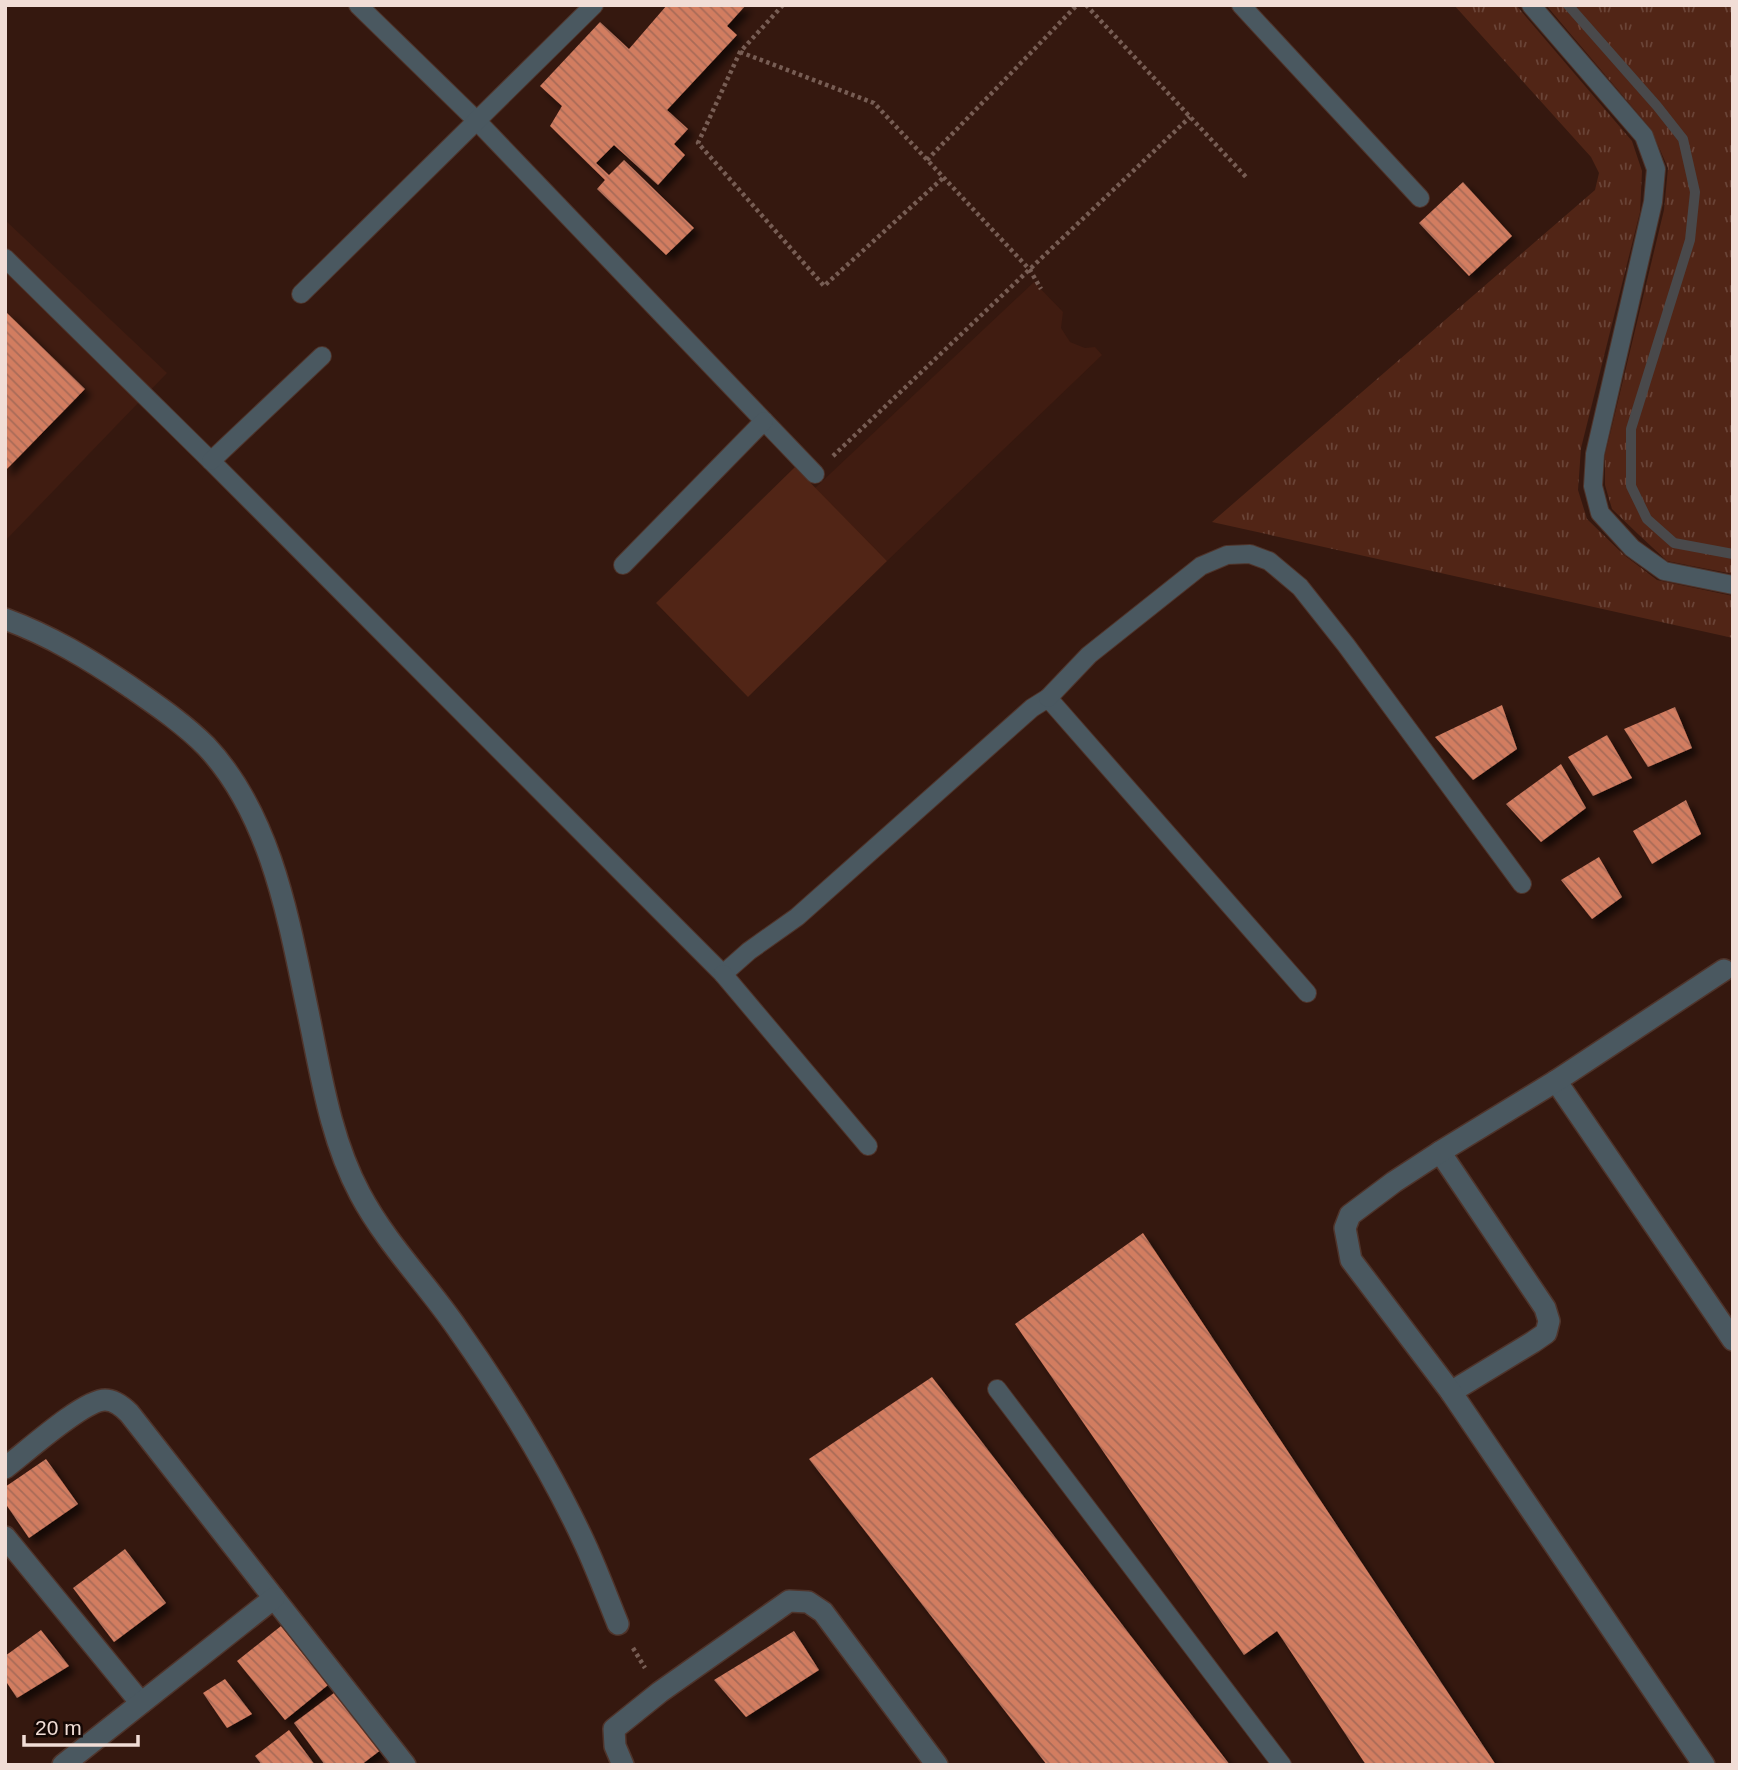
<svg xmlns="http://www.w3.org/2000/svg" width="1738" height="1770" viewBox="0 0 1738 1770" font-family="Arial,sans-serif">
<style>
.built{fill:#401c11}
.grass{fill:url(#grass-tufts)}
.garden{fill:#512516}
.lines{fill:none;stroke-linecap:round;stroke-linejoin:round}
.stream{stroke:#49494b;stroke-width:10}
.building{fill:url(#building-back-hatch);filter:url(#shadow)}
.lane-casing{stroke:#4f342b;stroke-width:20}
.street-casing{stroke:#4f342b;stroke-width:24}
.path{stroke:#775d54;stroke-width:4.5;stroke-dasharray:3.5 3.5;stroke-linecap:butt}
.lane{stroke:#4a5860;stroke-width:18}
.street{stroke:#4a5860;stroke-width:21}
</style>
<defs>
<pattern id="grass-tufts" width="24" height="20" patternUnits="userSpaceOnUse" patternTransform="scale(1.75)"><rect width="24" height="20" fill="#512516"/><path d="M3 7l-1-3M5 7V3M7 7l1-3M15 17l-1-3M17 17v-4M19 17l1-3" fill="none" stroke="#6a4437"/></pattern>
<pattern id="building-back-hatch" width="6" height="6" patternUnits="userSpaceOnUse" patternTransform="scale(1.75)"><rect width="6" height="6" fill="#d27d61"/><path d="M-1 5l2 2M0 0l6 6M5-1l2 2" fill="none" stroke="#a96b57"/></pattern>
<filter id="shadow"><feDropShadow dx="6" dy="6" stdDeviation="3.5" flood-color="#0009"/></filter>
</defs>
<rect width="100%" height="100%" fill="#35180f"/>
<g class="built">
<polygon points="5,220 167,373 5,541"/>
<polygon points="1034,282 1063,312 1061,328 1070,342 1085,348 1095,347 1102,355 887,561 815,488"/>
</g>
<g class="grass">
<polygon points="1454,5 1516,5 1632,141 1642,171 1640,212 1581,448 1578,490 1587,519 1624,555 1657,580 1733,596 1733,638 1212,522 1595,190 1599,173 1591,157"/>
<polygon points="1546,5 1733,5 1733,574 1667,561 1638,534 1612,509 1605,485 1605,455 1664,210 1668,168 1651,129"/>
</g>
<polygon class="garden" points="795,467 887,561 748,697 656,603"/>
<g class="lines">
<polyline class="stream" points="1568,5 1657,106 1683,139 1695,192 1690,240 1631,429 1631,486 1647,519 1674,543 1733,554"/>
</g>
<g class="building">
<polygon points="667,5 746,5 727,26 737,35 667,110 688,129 674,144 685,155 658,185 614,145 596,163 609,175 624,160 694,228 666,255 597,189 605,180 550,126 562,106 540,86 600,22 629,49"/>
<polygon points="1463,182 1512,236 1469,276 1419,223"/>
<polygon points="5,311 85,389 5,471"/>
<polygon points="1502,705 1517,749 1473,780 1435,737"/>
<polygon points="1675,707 1692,748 1648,767 1624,729"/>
<polygon points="1607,735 1632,778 1593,796 1568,757"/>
<polygon points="1561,764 1586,808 1541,842 1506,804"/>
<polygon points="1686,800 1701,834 1652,864 1633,831"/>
<polygon points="1599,857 1622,897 1592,919 1561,880"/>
<polygon points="1143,1233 1496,1765 1366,1765 1277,1631 1244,1655 1015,1324"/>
<polygon points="932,1377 1230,1765 1047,1765 809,1459"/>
<polygon points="46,1459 78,1504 29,1538 5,1503 5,1487"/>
<polygon points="125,1549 166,1603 114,1642 73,1588"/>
<polygon points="281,1626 328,1685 285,1720 237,1661"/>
<polygon points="41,1630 69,1666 17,1698 5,1680 5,1656"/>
<polygon points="794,1631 819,1670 746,1717 714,1680"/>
<polygon points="225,1679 252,1714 227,1728 203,1693"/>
<polygon points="338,1690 382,1749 361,1765 325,1765 294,1723"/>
<polygon points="289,1730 315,1765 262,1765 255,1756"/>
</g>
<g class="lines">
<g class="lane-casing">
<g id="lane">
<polyline points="358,5 476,120 815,474"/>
<polyline points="1241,5 1420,198"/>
<polyline points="1531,5 1644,136 1656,169 1653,202 1595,454 1593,486 1600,513 1632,548 1664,571 1733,585"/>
<polyline points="5,258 211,461 723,974 749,951 797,917 1032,708 1048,698 1307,993"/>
<polyline points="301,294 594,5"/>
<polyline points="211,461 322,356"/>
<polyline points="623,565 764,421"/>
<polyline points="1048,698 1089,655 1201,566 1227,555 1250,554 1269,561 1300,587 1346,645 1522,884"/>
<polyline points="723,974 868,1146"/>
<polyline points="997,1389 1282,1765"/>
</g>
</g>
<g class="street-casing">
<g id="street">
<path d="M5 619C51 636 89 659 129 686 156 705 183 723 206 746 272 816 289 922 308 1012 321 1074 330 1138 360 1194 386 1243 426 1283 457 1328 505 1396 550 1468 585 1544 597 1570 607 1597 618 1624"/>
<polyline points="1556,1081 1733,1340"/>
<polyline points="1440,1152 1545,1308 1549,1321 1546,1333 1533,1342 1451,1392"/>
<path d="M5 1468C25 1453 83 1400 105 1400 115 1400 123 1407 129 1413L405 1765"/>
<polyline points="5,1537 141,1703"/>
<polyline points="63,1765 274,1598"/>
<polyline points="623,1765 615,1746 614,1729 660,1692 789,1601 808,1602 823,1612 937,1765"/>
<polyline points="1704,1765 1451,1392 1351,1260 1345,1228 1350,1215 1394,1182 1440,1152 1556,1081 1724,970"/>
</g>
</g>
<g class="path">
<polyline points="783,5 740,52 698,143 824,286 943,178"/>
<polyline points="1086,5 1246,177"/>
<polyline points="740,52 874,103 1030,270 1041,289"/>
<polyline points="927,160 1077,5"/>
<polyline points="833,456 1190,117"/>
<polyline points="633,1648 645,1668"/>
</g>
<use href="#lane" class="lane"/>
<use href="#street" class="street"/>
</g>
<rect width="1738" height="1770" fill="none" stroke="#f1ddd6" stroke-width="14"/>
<path d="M24 1735v10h114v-10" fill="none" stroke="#f1ddd6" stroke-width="3.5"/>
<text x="35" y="1735" font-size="21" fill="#f1ddd6" stroke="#140704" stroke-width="5" paint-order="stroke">20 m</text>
</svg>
